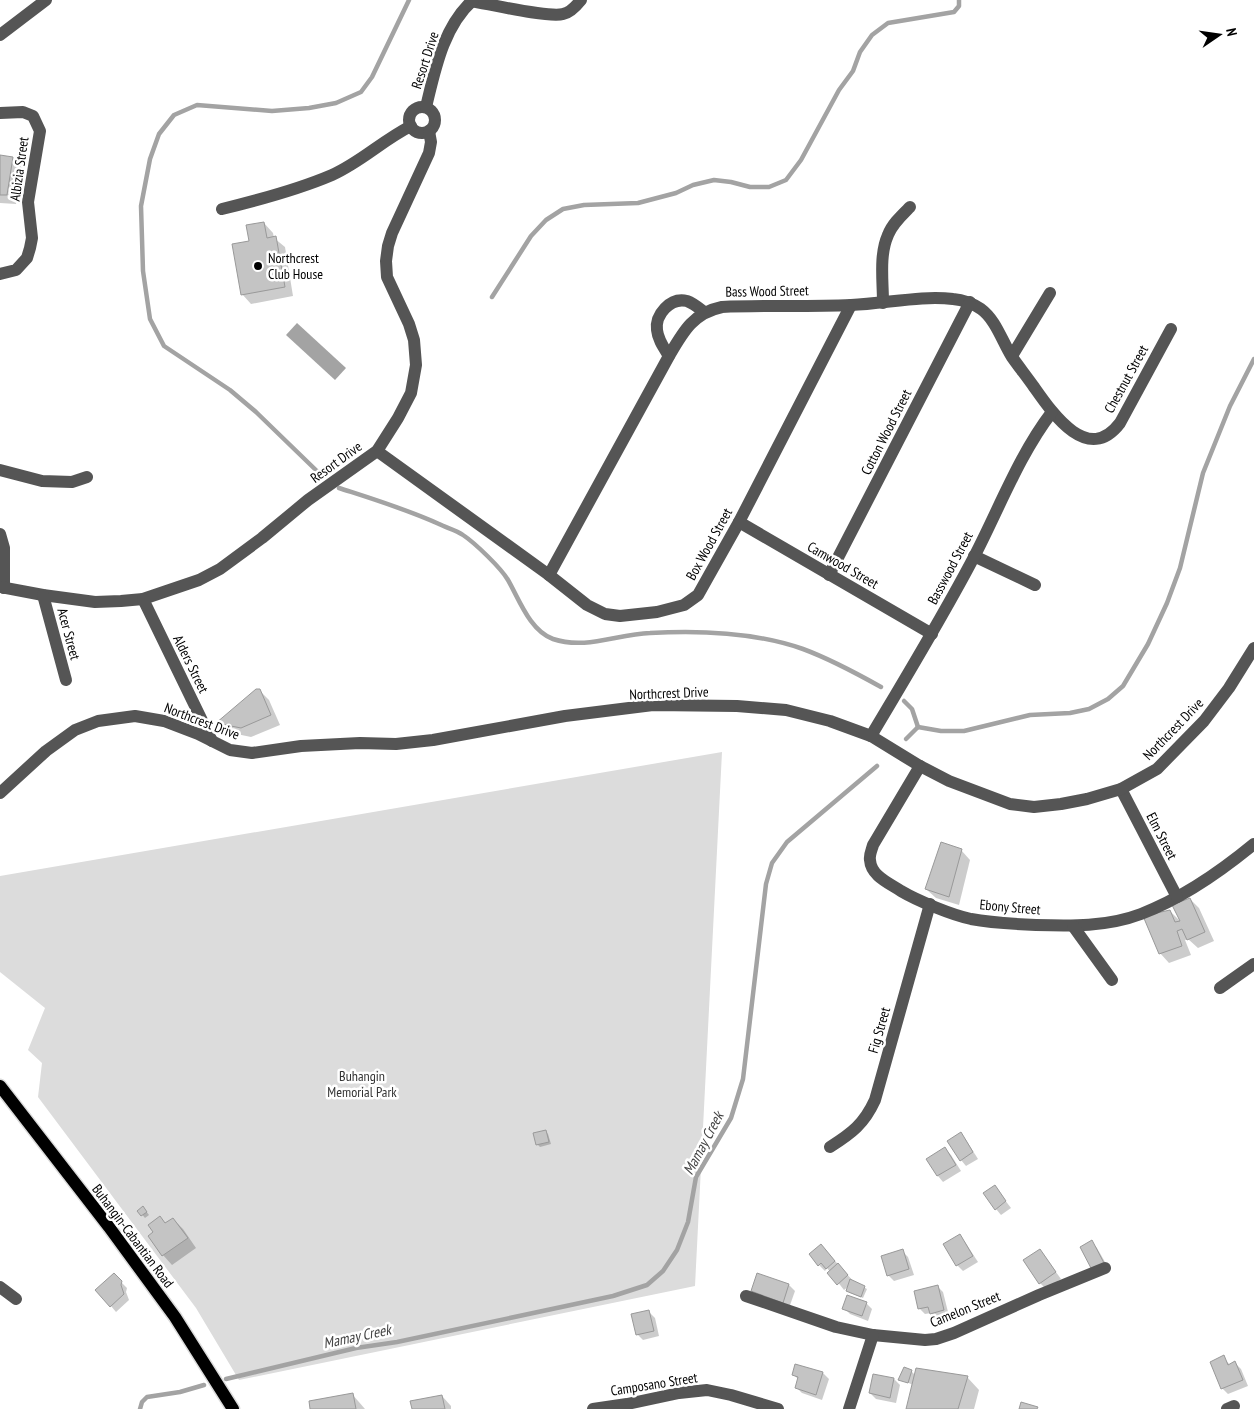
<svg xmlns="http://www.w3.org/2000/svg" width="1254" height="1409" viewBox="0 0 1254 1409" font-family="'PT Sans Narrow',sans-serif">
<style>
.green{fill:#dcdcdc}
.water{fill:#a3a3a3}
.shadow{fill:#0003}
.lines{fill:none;stroke-linecap:round;stroke-linejoin:round}
.stream{stroke:#a3a3a3;stroke-width:4.5}
.building{fill:#c4c4c4;stroke:#999}
.major-casing{stroke:#dbdbdb;stroke-width:15}
.minor{stroke:#555;stroke-width:12}
.major{stroke:#000;stroke-width:12}
.poi-dot{fill:#000;stroke:#fff;stroke-width:2}
.labels{text-anchor:middle;dominant-baseline:central;stroke-width:5;stroke-linejoin:round;paint-order:stroke}
.street-label{font-size:14px;fill:#000;stroke:#fff}
.poi-label{font-size:14px;fill:#000;stroke:#fff;text-anchor:start}
.park-label{font-size:14px;fill:#333;stroke:#fff}
.water-label{font-size:15px;font-style:italic;fill:#444;stroke:#fff}
</style>
<rect width="100%" height="100%" fill="#fff"/>
<polygon class="green" points="722,752 695,1286 239,1380 196,1308 38,1097 42,1063 28,1050 45,1008 0,972 0,876"/>
<polygon class="water" points="297,323 346,368 335,380 286,335"/>
<g class="shadow">
<polygon points="0,156 13,158 22,167 16,204 0,203"/>
<polygon points="264,223 273,233 274,238 285,247 293,296 251,304 242,294 251,242"/>
<polygon points="260,691 269,700 280,725 251,737 227,732 218,723"/>
<polygon points="961,850 970,860 959,905 936,898 926,889"/>
<polygon points="1190,899 1199,908 1214,941 1198,948 1188,939 1185,940 1191,955 1169,963 1160,953 1170,911 1182,923"/>
<polygon points="545,1131 548,1134 551,1144 540,1147 537,1144"/>
<polygon points="960,1134 966,1140 978,1159 966,1166 961,1160"/>
<polygon points="945,1149 951,1155 961,1171 943,1182 938,1176"/>
<polygon points="995,1187 1011,1208 1001,1215 996,1209"/>
<polygon points="139,1211 146,1211 149,1215 145,1218"/>
<polygon points="160,1218 166,1224 173,1219 183,1229 196,1248 172,1265 163,1255 149,1236 155,1233"/>
<polygon points="959,1236 965,1242 978,1262 963,1271 957,1265"/>
<polygon points="1091,1242 1097,1248 1109,1269 1099,1275"/>
<polygon points="1040,1250 1061,1279 1046,1289 1040,1283"/>
<polygon points="902,1251 908,1257 914,1275 894,1281 888,1275"/>
<polygon points="827,1252 854,1282 867,1289 863,1298 850,1293 847,1290 850,1285 844,1290 827,1268 825,1271 819,1265"/>
<polygon points="758,1274 789,1285 795,1291 789,1308 758,1297 752,1291"/>
<polygon points="114,1275 127,1288 126,1292 129,1300 116,1312 111,1306"/>
<polygon points="937,1286 943,1292 949,1316 937,1319 931,1313 925,1314 919,1308"/>
<polygon points="866,1303 872,1309 868,1321 850,1314 844,1308"/>
<polygon points="649,1312 655,1318 659,1336 643,1340 637,1334"/>
<polygon points="1223,1357 1230,1365 1235,1363 1241,1369 1248,1386 1228,1394 1222,1388"/>
<polygon points="796,1365 823,1373 829,1379 822,1400 802,1393 796,1387 799,1380 793,1374"/>
<polygon points="911,1371 915,1375 967,1377 979,1390 974,1409 907,1409 913,1385 900,1379"/>
<polygon points="874,1375 894,1379 900,1385 896,1403 876,1399 870,1393"/>
<polygon points="352,1394 365,1409 311,1409"/>
<polygon points="442,1396 451,1406 451,1409 413,1409"/>
</g>
<g class="lines">
<g class="stream">
<polyline points="492,297 531,236 546,220 563,209 584,205 638,203 676,193 693,185 714,180 731,182 750,187 769,187 786,180 801,160 839,90 853,71 860,52 872,35 888,23 954,12 959,6 959,0"/>
<polyline points="321,475 256,412 230,390 164,346 150,319 143,271 141,206 150,159 159,134 174,115 197,105 272,111 309,108 336,103 361,92 372,77 409,0"/>
<path d="M339 488C373 499 406 509 439 524 447 528 456 530 463 535 475 543 501 568 508 580 519 599 530 631 553 639 586 650 617 634 650 633 701 630 754 632 803 649 830 659 856 673 881 687"/>
<polyline points="904,701 912,709 918,727"/>
<polyline points="918,727 941,731 964,731 1030,715 1070,713 1089,709 1108,699 1123,686 1148,644 1167,603 1180,568 1203,473 1230,406 1254,359"/>
<polyline points="906,739 918,727"/>
<polyline points="226,1379 356,1348 397,1342 613,1296 647,1285 663,1271 677,1250 688,1222 696,1177 731,1118 743,1079 766,884 772,863 787,842 877,766"/>
<polyline points="140,1409 142,1402 147,1397 180,1392 204,1385"/>
</g>
</g>
<g class="building">
<polygon points="0,155 13,157 7,195 0,195"/>
<polygon points="264,222 267,238 276,236 285,287 241,295 232,244 249,241 246,225"/>
<polygon points="256,689 260,689 271,715 241,728 216,723"/>
<polygon points="941,842 962,849 949,897 925,889"/>
<polygon points="1190,898 1205,932 1187,940 1182,929 1177,931 1182,946 1159,954 1143,916 1170,910 1175,922 1180,921 1172,905"/>
<polygon points="546,1130 549,1142 536,1145 533,1133"/>
<polygon points="961,1132 973,1152 960,1161 947,1141"/>
<polygon points="945,1147 956,1165 937,1176 926,1159"/>
<polygon points="995,1185 1006,1201 995,1210 983,1193"/>
<polygon points="143,1206 147,1212 141,1216 137,1211"/>
<polygon points="160,1216 165,1223 173,1218 188,1238 162,1256 148,1236 153,1232 148,1225"/>
<polygon points="960,1234 973,1256 956,1266 943,1244"/>
<polygon points="1092,1240 1104,1263 1092,1270 1080,1247"/>
<polygon points="821,1244 835,1261 826,1269 821,1263 818,1266 809,1254"/>
<polygon points="903,1249 909,1269 887,1276 881,1256"/>
<polygon points="1040,1249 1056,1272 1039,1284 1023,1260"/>
<polygon points="838,1263 848,1275 837,1285 827,1273"/>
<polygon points="114,1273 122,1281 121,1285 124,1294 110,1307 95,1290"/>
<polygon points="757,1273 789,1284 783,1303 751,1291"/>
<polygon points="850,1279 865,1286 861,1297 846,1291"/>
<polygon points="938,1285 944,1310 930,1314 928,1307 918,1309 914,1291"/>
<polygon points="847,1295 867,1302 862,1316 842,1309"/>
<polygon points="649,1310 654,1331 636,1335 631,1314"/>
<polygon points="1224,1355 1228,1365 1235,1361 1243,1380 1221,1389 1210,1362"/>
<polygon points="795,1364 823,1372 816,1395 795,1388 798,1377 792,1375"/>
<polygon points="904,1367 912,1370 908,1383 898,1380"/>
<polygon points="916,1368 968,1376 958,1409 906,1409"/>
<polygon points="873,1374 894,1378 890,1398 869,1393"/>
<polygon points="353,1393 356,1409 310,1409 309,1401"/>
<polygon points="442,1395 445,1409 412,1409 410,1401"/>
<polygon points="1021,1402 1038,1407 1037,1409 1019,1409"/>
</g>
<g class="lines">
<g class="major-casing">
<polyline id="major" points="0,1086 109,1227 175,1317 233,1409"/>
</g>
<g class="minor">
<path d="M471 1C489 4 549 18 563 14 570 13 577 5 581 0"/>
<polyline points="0,35 46,0"/>
<circle cx="422" cy="120" r="13"/>
<path d="M426 107C435 70 443 27 473 0"/>
<polyline points="0,113 23,112 33,116 40,131 28,202 32,238 30,248 27,258 16,270 0,274"/>
<path d="M222 209C259 200 297 190 332 175 361 162 383 140 411 126"/>
<path d="M883 303C883 281 879 255 888 235 892 224 902 215 910 207"/>
<path d="M669 356C664 348 658 340 657 330 655 315 670 297 687 301 693 303 699 308 704 312"/>
<polyline points="1012,356 1050,293"/>
<polyline points="377,451 549,575 587,605 605,614 620,616 657,612 684,605 698,595 739,522 851,305"/>
<polyline points="0,470 42,481 72,482 87,477"/>
<polyline points="739,522 932,634"/>
<polyline points="0,534 4,548 4,588"/>
<polyline points="974,556 1035,585"/>
<path d="M549 575 669 356C683 332 693 313 722 307 765 305 808 307 851 305 884 304 921 295 953 299 963 300 972 303 981 309 996 320 1002 341 1012 357 1019 367 1027 377 1034 387 1053 414 1088 465 1120 423L1171 329"/>
<polyline points="829,575 970,302"/>
<polyline points="0,587 43,595 95,602 121,601 143,599 199,580 220,569 262,538 308,500 377,451 398,418 411,393 416,365 414,340 409,324 387,277 386,261 388,246 392,233 429,153 431,142 429,131"/>
<polyline points="43,595 66,680"/>
<polyline points="143,599 212,741"/>
<path d="M871 736C906 677 942 618 974 557 999 509 1019 455 1052 412"/>
<path d="M920 766 873 845C872 849 869 855 870 860 871 876 889 883 901 891 918 901 952 915 971 919 993 923 1014 924 1036 925 1071 926 1107 927 1141 914 1183 898 1220 872 1254 844"/>
<polyline points="1121,789 1177,897"/>
<polyline points="0,793 46,751 75,730 98,721 135,716 164,721 198,734 230,750 252,753 301,746 360,743 396,744 433,740 565,716 653,705 737,706 786,710 830,721 871,736 920,766 949,781 1010,804 1034,807 1061,804 1087,799 1121,789 1157,769 1204,721 1229,688 1254,648"/>
<polyline points="1073,926 1112,980"/>
<polyline points="1220,988 1254,964"/>
<path d="M830 1147C852 1133 864 1124 875 1100L930 904"/>
<polyline points="0,1287 16,1299"/>
<polyline points="746,1296 836,1327 873,1335 925,1340 936,1339 954,1333 1039,1295 1105,1268"/>
<polyline points="593,1409 627,1404 679,1393 707,1390 731,1395 778,1409"/>
<polyline points="849,1409 873,1335"/>
<polyline points="1227,1409 1234,1406"/>
</g>
<use href="#major" class="major"/>
</g>
<circle class="poi-dot" cx="258" cy="266" r="5"/>
<g class="labels">
<g class="street-label">
<text transform="translate(425 60) rotate(-72)">Resort Drive</text>
<text transform="translate(19 169) rotate(-82)">Albizia Street</text>
<text transform="translate(767 291) rotate(-1)">Bass Wood Street</text>
<text transform="translate(1126 379) rotate(-61)">Chestnut Street</text>
<text transform="translate(886 432) rotate(-63)">Cotton Wood Street</text>
<text transform="translate(336 462) rotate(-36)">Resort Drive</text>
<text transform="translate(709 544) rotate(-61)">Box Wood Street</text>
<text transform="translate(843 565) rotate(30)">Camwood Street</text>
<text transform="translate(950 568) rotate(-62)">Basswood Street</text>
<text transform="translate(69 634) rotate(75)">Acer Street</text>
<text transform="translate(191 664) rotate(64)">Alders Street</text>
<text transform="translate(669 693) rotate(-2)">Northcrest Drive</text>
<text transform="translate(202 721) rotate(21)">Northcrest Drive</text>
<text transform="translate(1173 729) rotate(-46)">Northcrest Drive</text>
<text transform="translate(1162 836) rotate(63)">Elm Street</text>
<text transform="translate(1010 907) rotate(5)">Ebony Street</text>
<text transform="translate(879 1030) rotate(-74)">Fig Street</text>
<text transform="translate(133 1236) rotate(53)">Buhangin-Cabantian Road</text>
<text transform="translate(965 1309) rotate(-22)">Camelon Street</text>
<text transform="translate(654 1384) rotate(-9)">Camposano Street</text>
</g>
<g class="poi-label">
<text x="268" y="258">Northcrest<tspan x="268" dy="16">Club House</tspan></text>
</g>
<g class="park-label">
<text x="362" y="1076">Buhangin<tspan x="362" dy="16">Memorial Park</tspan></text>
</g>
<g class="water-label">
<text transform="translate(703 1143) rotate(-62)">Mamay Creek</text>
<text transform="translate(357 1336) rotate(-12)">Mamay Creek</text>
</g>
</g>
<g transform="translate(1219 35) rotate(77)" stroke="#ffffff" stroke-width="4" paint-order="stroke">
<path d="M0-4L9 19L0 12L-9 19Z" fill="#000000"/>
<text y="-8" font-size="14" font-weight="bold" text-anchor="middle" fill="#000000">N</text>
</g>
</svg>
